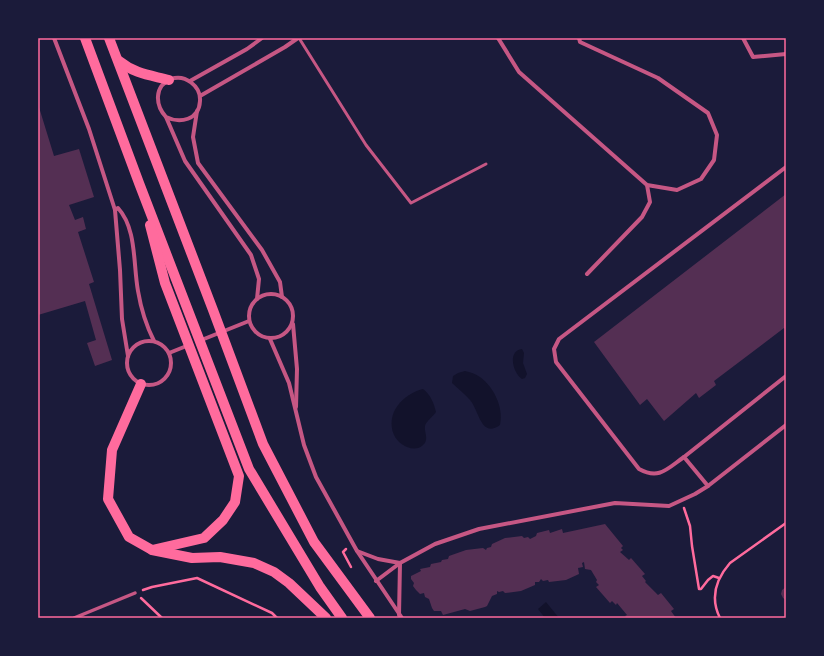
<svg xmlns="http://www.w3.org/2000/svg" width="824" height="656" viewBox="0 0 824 656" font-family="'PT Serif',serif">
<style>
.water{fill:#12122b}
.building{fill:#542f53}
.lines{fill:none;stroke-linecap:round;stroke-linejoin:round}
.path{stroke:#ff6b9d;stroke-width:2.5}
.service{stroke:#c65784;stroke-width:3}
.pedestrian{stroke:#c65784;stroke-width:3.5}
.minor{stroke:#c65784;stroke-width:4}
.primary{stroke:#ff6b9d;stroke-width:10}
.neatline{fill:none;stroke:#ff6b9d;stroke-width:1.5}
</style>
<rect width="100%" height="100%" fill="#1b1b3a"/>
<g class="water">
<path d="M522 349 524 353 523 363 527 374 525 378 522 379C513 373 507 351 522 349Z"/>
<path d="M465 371C470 372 476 374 480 377 494 387 504 408 500 425 481 439 479 410 470 400 465 394 458 389 452 383L453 376 458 373Z"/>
<path d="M423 389C430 394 434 403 436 412 433 417 426 421 425 426 424 433 430 440 422 446 412 453 398 444 394 435 385 413 403 394 423 389Z"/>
<polygon points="546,602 559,618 545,618 538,609"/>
</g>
<g class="building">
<polygon points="38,104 54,156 79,149 94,197 69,205 75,220 83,217 86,229 78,232 94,282 89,284 112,360 95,366 87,343 96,340 85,301 38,315"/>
<polygon points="786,194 786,330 784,328 714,381 716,385 699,398 696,393 664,421 647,399 640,405 594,342"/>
<polygon points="605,524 623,546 621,548 623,550 620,552 629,560 631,558 645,574 642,576 646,581 645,582 658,595 661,593 674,609 671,611 676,618 627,618 625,616 627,615 617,603 616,605 612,601 610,603 596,587 599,585 596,582 597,580 591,570 585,569 584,562 582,563 583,567 578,568 579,574 566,580 549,582 548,580 543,581 541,579 539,582 535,582 535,585 521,591 505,593 503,591 499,592 497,591 497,594 492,596 487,606 485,607 470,611 465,609 443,615 441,611 434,611 432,608 429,599 425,597 424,593 420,594 416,590 413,586 414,583 411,579 411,576 421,571 420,569 430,567 431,564 441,562 442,560 448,559 449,556 466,550 483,548 486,550 487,548 491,547 492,544 505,538 522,536 524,538 528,537 530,539 536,536 537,533 549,530 550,533 562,529 563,533"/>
<polygon points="786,587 786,600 783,598 781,594 782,590"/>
</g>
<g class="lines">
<g class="path">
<polyline points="684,508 690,526 692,546 699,589 701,589 708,580 713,576 719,578"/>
<polyline points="346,549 343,552 351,567"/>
<polyline points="143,590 152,587 197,578 272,613 277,618"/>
<polyline points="141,598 162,618"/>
<path d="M720 618C710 598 716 579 730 563L786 523"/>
</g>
<polyline class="service" points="299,38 366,145 411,203 486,164"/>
<polyline class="pedestrian" points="74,618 135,593"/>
<g class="minor">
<polyline points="54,38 89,129 115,210 120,270 122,319 128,356"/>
<polyline points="498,38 519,72 647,185 677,190 701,179 714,160 717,135 708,113 658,78 580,42 579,38"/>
<polyline points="743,38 753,57 786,54"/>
<polyline points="190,81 247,49 262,38"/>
<polyline points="200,96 285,47 298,38"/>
<polyline points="197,111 193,137 198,163 262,250 280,282 282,297"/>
<path d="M166 117C180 124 199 120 200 101 201 86 185 74 171 79 154 86 155 105 166 117L185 161 251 255 259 279 257 299"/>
<path d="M115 210 118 208C137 229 133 264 138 291 141 309 146 325 154 341"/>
<polyline points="587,274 642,217 650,202 647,185"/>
<circle cx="271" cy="316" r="22"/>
<polyline points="293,324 297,369 296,407"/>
<polyline points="270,339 289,383 304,445 316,477 357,551 402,618"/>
<circle cx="149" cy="363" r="22"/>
<polyline points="199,341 249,321"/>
<polyline points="169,353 189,345"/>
<path d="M684 457C667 469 659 480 639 469L556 362 554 349 559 339 786 167"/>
<polyline points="708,486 684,457 786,376"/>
<polyline points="357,551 378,559 400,563"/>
<polyline points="376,581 400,563 435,544 479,529 615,503 669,506 695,494 708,486 786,425"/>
<polyline points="399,615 400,563"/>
</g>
<g class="primary">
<polyline points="85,38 139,183 249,469 320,587 342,618"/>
<polyline points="109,38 213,310 263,444 314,542 370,618"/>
<path d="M119 61C135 74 150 75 169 80"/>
<polyline points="150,225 165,283 239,476 235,502 223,520 204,538 152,550"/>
<polyline points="141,384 112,450 108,499 129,537 152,550 192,558 220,557 254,563 274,572 289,583 326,618"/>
</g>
</g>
<rect width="824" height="656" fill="none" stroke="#1b1b3a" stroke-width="78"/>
<rect x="39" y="39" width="746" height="578" class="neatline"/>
</svg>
